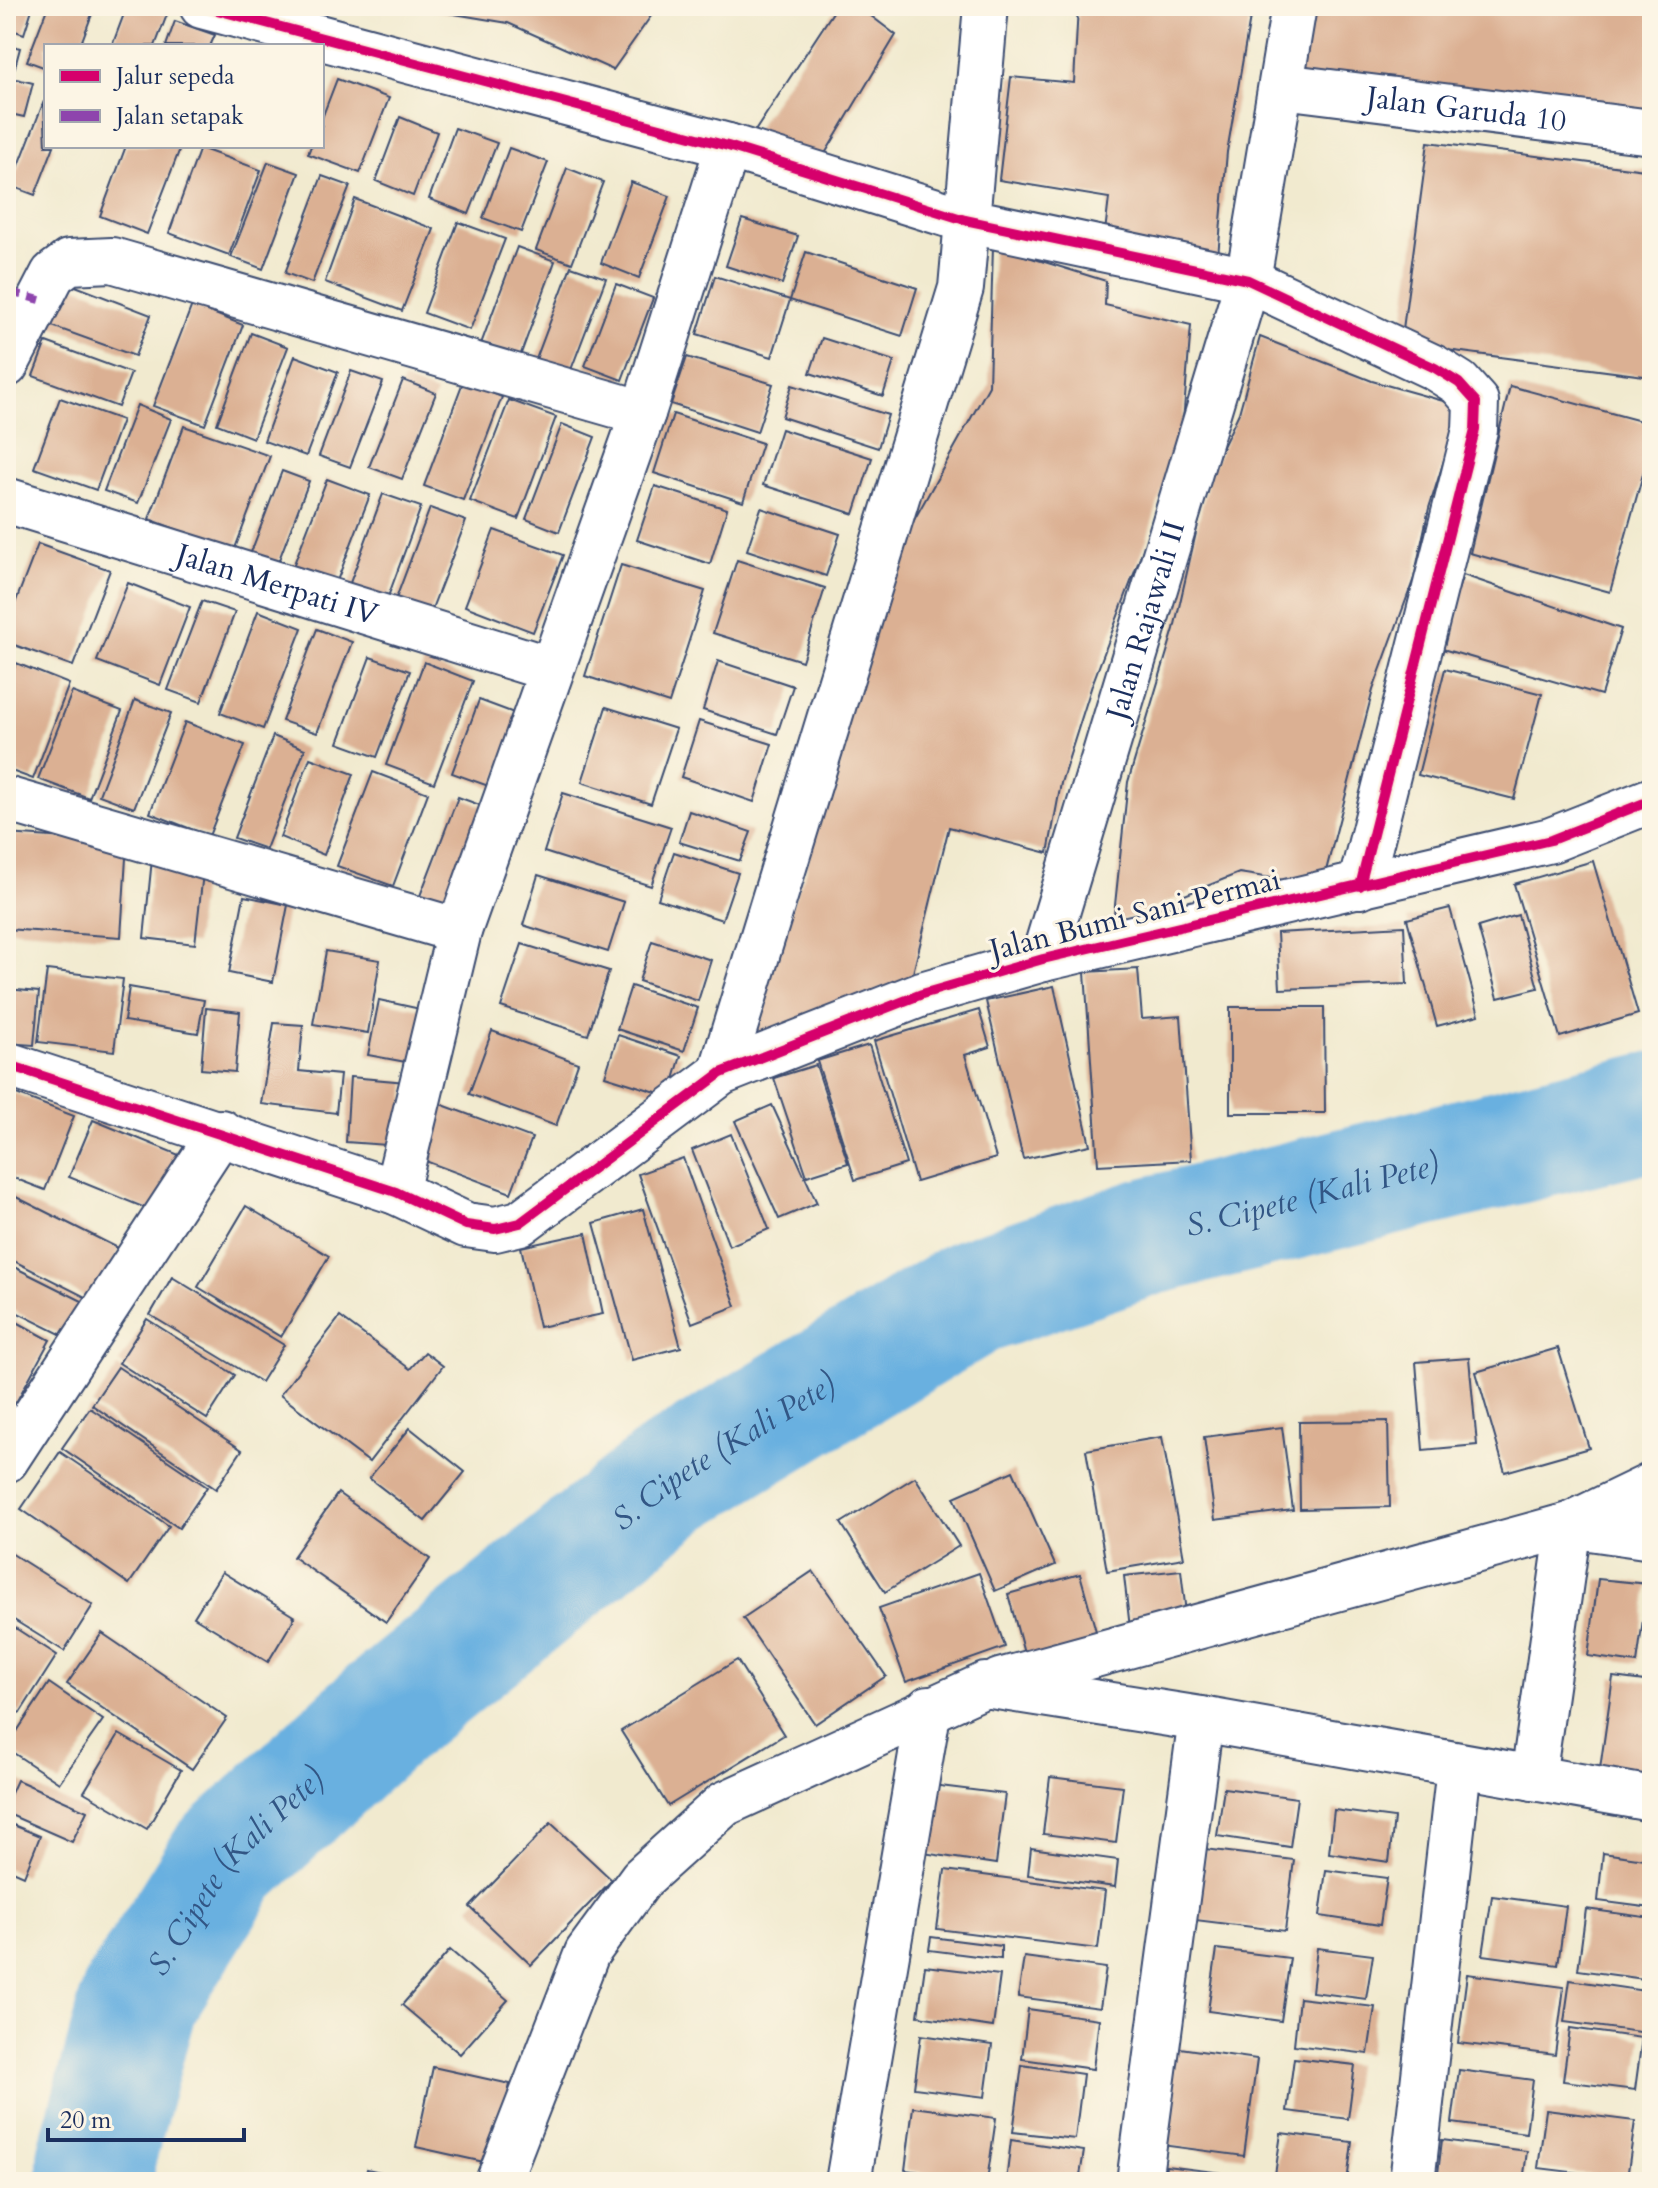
<svg xmlns="http://www.w3.org/2000/svg" width="1658" height="2188" viewBox="0 0 1658 2188" font-family="Cardo,serif">
<style>
.lines{fill:none;stroke-linecap:round;stroke-linejoin:round}
.river{stroke:#69b0e0;stroke-width:118}
.building{fill:#dbb093}
.minor-casing{stroke:#3b4b6f;stroke-width:48}
.minor{stroke:#fff;stroke-width:44}
.quiet{stroke:#8e44ad;stroke-width:8;stroke-dasharray:16 8;stroke-linecap:butt}
.cycleway-casing{stroke:#fcf5e5;stroke-width:15}
.cycleway{stroke:#d6006c;stroke-width:10}
.labels{text-anchor:middle;dominant-baseline:central;stroke-width:6;stroke-linejoin:round;paint-order:stroke}
.street-label{font-size:30px;fill:#1b2f5e;stroke:#fcf5e5}
.water-label{font-size:32px;font-style:italic;fill:#325685;stroke:#fcf5e5}
</style>
<rect width="100%" height="100%" fill="#fcf5e5"/>
<filter id="ink" filterUnits="userSpaceOnUse"><feTurbulence type="fractalNoise" baseFrequency=".0125" numOctaves="2"/><feDisplacementMap in="SourceGraphic" scale="16" xChannelSelector="R" yChannelSelector="G"/><feConvolveMatrix kernelMatrix="1 2 1 2 8 2 1 2 1" color-interpolation-filters="sRGB"/></filter>
<filter id="wash" filterUnits="userSpaceOnUse"><feTurbulence type="fractalNoise" baseFrequency=".006" numOctaves="4" result="noise"/><feDisplacementMap in="SourceGraphic" scale="32" xChannelSelector="R" yChannelSelector="G"/><feGaussianBlur stdDeviation="1.8" result="paint"/><feColorMatrix in="noise" values="0 0 0 0 0 0 0 0 0 0 0 0 0 0 0 0 0 1.4 0 .05"/><feComposite in="paint" operator="in"/></filter>
<g filter="url(#wash)">
<rect width="100%" height="100%" fill="#f1eacf"/>
<g class="lines">
<path class="river" id="s1" d="M96 2182V2159L139 1999 226 1860 386 1712 672 1479 972 1297 1147 1237 1652 1111"/>
</g>
<g id="blocks">
<g class="building">
<polygon points="6,6 33,6 24,34 6,28"/>
<polygon points="48,6 95,6 80,46 46,46 46,68 27,61"/>
<polygon points="127,6 152,6 168,12 155,46 112,46"/>
<polygon points="407,6 658,6 613,70 508,23"/>
<polygon points="837,6 858,6 896,35 820,162 755,131"/>
<polygon points="1078,6 1252,6 1227,152 1217,268 1103,249 1109,198 999,180 1011,77 1074,83"/>
<polygon points="1304,6 1606,6 1652,11 1652,116 1295,78"/>
<polygon points="175,21 215,35 210,46 166,46"/>
<polygon points="6,44 20,48 12,78 33,83 24,117 6,113"/>
<polygon points="337,79 389,98 360,173 308,154 311,146 322,146 322,118"/>
<polygon points="44,101 46,146 54,146 35,195 11,186"/>
<polygon points="400,117 437,132 413,196 376,181"/>
<polygon points="455,128 497,143 469,214 429,199"/>
<polygon points="1428,142 1652,171 1652,377 1401,344"/>
<polygon points="126,146 181,146 147,234 100,216"/>
<polygon points="200,148 261,170 229,255 169,233"/>
<polygon points="509,148 548,162 521,232 483,218"/>
<polygon points="268,162 299,173 263,269 231,257"/>
<polygon points="567,168 603,182 572,263 536,250"/>
<polygon points="322,176 350,186 312,283 285,273"/>
<polygon points="631,182 670,196 639,278 601,263"/>
<polygon points="355,199 434,229 402,311 325,282"/>
<polygon points="742,219 798,236 782,284 726,266"/>
<polygon points="458,222 505,239 470,330 424,313"/>
<polygon points="993,246 1106,281 1105,305 1191,325 1183,422 1147,539 1092,685 1061,783 1048,853 949,827 911,981 730,1053 806,871 823,788 881,579 989,386"/>
<polygon points="517,247 555,261 519,359 481,344"/>
<polygon points="806,252 917,288 902,336 790,300 772,357 697,334 715,276 790,300"/>
<polygon points="571,266 606,278 569,375 535,362"/>
<polygon points="65,282 151,315 135,356 49,325"/>
<polygon points="616,284 653,298 622,380 585,366"/>
<polygon points="192,305 243,325 205,425 153,406"/>
<polygon points="251,333 288,347 253,438 217,424"/>
<polygon points="1260,337 1372,381 1461,406 1429,508 1414,578 1373,690 1322,886 1239,873 1113,924 1128,782 1174,629 1209,476 1239,413"/>
<polygon points="822,338 894,361 883,396 810,373"/>
<polygon points="46,342 131,373 118,407 33,376"/>
<polygon points="295,356 338,372 306,456 264,441"/>
<polygon points="687,357 773,384 757,432 671,404"/>
<polygon points="351,371 383,382 350,467 319,456"/>
<polygon points="403,380 436,393 402,479 369,467"/>
<polygon points="463,382 502,397 463,500 424,486"/>
<polygon points="792,385 888,415 878,448 782,417"/>
<polygon points="1510,386 1652,424 1652,442 1610,592 1470,553"/>
<polygon points="60,398 122,420 96,490 34,468"/>
<polygon points="509,400 556,417 518,519 470,501"/>
<polygon points="137,405 171,419 138,503 104,491"/>
<polygon points="673,414 762,443 743,502 654,473"/>
<polygon points="562,424 595,437 559,532 526,519"/>
<polygon points="184,426 270,456 234,551 149,519"/>
<polygon points="781,429 872,458 854,514 763,485"/>
<polygon points="282,471 309,481 277,565 250,555"/>
<polygon points="327,479 370,495 330,599 287,582"/>
<polygon points="655,486 727,509 710,564 637,540"/>
<polygon points="383,494 421,507 385,605 347,591"/>
<polygon points="430,508 466,521 426,624 391,612"/>
<polygon points="761,508 840,534 826,576 747,550"/>
<polygon points="494,530 563,555 533,632 465,606"/>
<polygon points="38,544 110,570 73,666 6,642 6,627"/>
<polygon points="737,560 825,588 802,661 713,633"/>
<polygon points="621,565 705,591 669,703 585,676"/>
<polygon points="1463,575 1621,629 1601,695 1439,648"/>
<polygon points="128,583 190,607 160,685 97,661"/>
<polygon points="202,601 235,612 201,702 168,690"/>
<polygon points="258,611 302,628 263,729 220,713"/>
<polygon points="317,629 352,642 317,733 282,721"/>
<polygon points="370,657 410,671 377,757 338,743"/>
<polygon points="718,661 793,686 777,734 703,710"/>
<polygon points="424,662 473,681 434,783 386,765"/>
<polygon points="16,663 69,684 33,779 6,769 6,690"/>
<polygon points="1445,669 1542,694 1514,799 1418,775"/>
<polygon points="72,692 122,711 89,798 38,779"/>
<polygon points="135,700 171,713 134,808 99,795"/>
<polygon points="479,700 522,716 494,788 452,773"/>
<polygon points="606,707 676,729 651,804 582,782"/>
<polygon points="699,721 772,744 754,802 681,777"/>
<polygon points="185,722 245,745 209,836 150,813"/>
<polygon points="273,736 305,749 266,849 234,838"/>
<polygon points="310,758 354,774 324,855 280,837"/>
<polygon points="373,772 428,793 393,886 337,866"/>
<polygon points="563,793 671,827 651,886 544,852"/>
<polygon points="458,797 496,811 454,924 415,909"/>
<polygon points="689,811 751,832 740,861 679,842"/>
<polygon points="6,834 127,842 121,937 6,929"/>
<polygon points="674,852 738,873 722,920 658,899"/>
<polygon points="152,859 204,864 195,944 144,938"/>
<polygon points="1593,861 1638,1014 1560,1037 1514,884"/>
<polygon points="538,875 624,902 608,952 523,925"/>
<polygon points="244,896 288,905 273,982 229,973"/>
<polygon points="1450,908 1479,1015 1437,1026 1407,919"/>
<polygon points="1518,915 1538,988 1498,998 1478,927"/>
<polygon points="1404,926 1407,984 1280,989 1277,933"/>
<polygon points="652,941 711,960 698,1001 639,981"/>
<polygon points="522,944 609,971 588,1035 501,1007"/>
<polygon points="326,951 380,960 368,1033 313,1024"/>
<polygon points="1138,969 1142,1019 1181,1016 1191,1160 1098,1165 1085,972"/>
<polygon points="47,970 123,979 114,1051 38,1042"/>
<polygon points="631,986 698,1008 684,1051 617,1029"/>
<polygon points="1054,986 1090,1145 1023,1159 986,1001"/>
<polygon points="129,987 204,1000 198,1033 124,1021"/>
<polygon points="6,989 39,992 34,1045 6,1043"/>
<polygon points="379,1000 434,1012 422,1065 368,1055"/>
<polygon points="1230,1007 1324,1007 1325,1113 1230,1113"/>
<polygon points="206,1008 240,1012 235,1072 201,1069"/>
<polygon points="979,1010 990,1047 965,1055 996,1158 916,1182 874,1041"/>
<polygon points="274,1023 303,1025 299,1071 340,1075 336,1113 261,1104"/>
<polygon points="492,1031 578,1063 556,1126 469,1094"/>
<polygon points="618,1035 681,1056 669,1096 605,1076"/>
<polygon points="869,1045 906,1164 855,1180 817,1061"/>
<polygon points="816,1065 848,1163 807,1176 774,1078"/>
<polygon points="350,1077 406,1082 401,1146 346,1142"/>
<polygon points="6,1090 74,1116 45,1190 6,1175"/>
<polygon points="440,1104 532,1138 511,1193 420,1159"/>
<polygon points="772,1105 817,1203 779,1219 735,1121"/>
<polygon points="93,1120 179,1155 155,1212 69,1177"/>
<polygon points="731,1134 769,1229 729,1246 692,1150"/>
<polygon points="683,1158 736,1306 692,1323 638,1174"/>
<polygon points="6,1192 120,1249 93,1301 6,1257"/>
<polygon points="246,1206 329,1256 281,1337 198,1287"/>
<polygon points="643,1209 681,1347 632,1360 594,1223"/>
<polygon points="586,1233 603,1314 539,1327 521,1247"/>
<polygon points="6,1263 90,1305 72,1340 6,1307"/>
<polygon points="172,1277 284,1345 261,1382 150,1315"/>
<polygon points="6,1316 50,1340 6,1421"/>
<polygon points="340,1317 410,1369 425,1352 443,1366 369,1462 280,1395"/>
<polygon points="147,1319 235,1375 207,1419 119,1363"/>
<polygon points="1558,1348 1589,1448 1505,1472 1476,1372"/>
<polygon points="1469,1358 1477,1445 1423,1450 1416,1362"/>
<polygon points="118,1367 242,1450 216,1489 92,1405"/>
<polygon points="90,1408 207,1487 179,1528 62,1448"/>
<polygon points="1388,1421 1390,1507 1300,1509 1299,1422"/>
<polygon points="1282,1427 1293,1510 1215,1520 1204,1437"/>
<polygon points="410,1428 465,1472 425,1521 369,1478"/>
<polygon points="1162,1437 1184,1558 1107,1571 1086,1450"/>
<polygon points="60,1452 169,1526 129,1584 21,1509"/>
<polygon points="1013,1471 1055,1565 995,1591 954,1497"/>
<polygon points="915,1477 959,1546 885,1592 841,1523"/>
<polygon points="338,1493 430,1559 386,1622 293,1557"/>
<polygon points="6,1550 93,1605 64,1651 6,1615"/>
<polygon points="1181,1570 1187,1622 1130,1628 1124,1576"/>
<polygon points="813,1571 886,1676 815,1724 743,1618"/>
<polygon points="222,1572 295,1617 268,1662 194,1617"/>
<polygon points="979,1573 1005,1647 906,1682 879,1608"/>
<polygon points="1080,1574 1099,1642 1026,1661 1008,1594"/>
<polygon points="1598,1579 1648,1584 1637,1663 1588,1656"/>
<polygon points="6,1622 57,1655 20,1713 6,1705"/>
<polygon points="102,1633 227,1718 192,1769 67,1684"/>
<polygon points="737,1660 784,1735 668,1806 621,1731"/>
<polygon points="1613,1677 1652,1682 1652,1740 1646,1783 1599,1776"/>
<polygon points="49,1683 103,1720 59,1783 6,1748"/>
<polygon points="119,1734 181,1770 147,1829 84,1792"/>
<polygon points="1050,1777 1123,1786 1116,1843 1043,1834"/>
<polygon points="17,1780 87,1811 72,1842 6,1813 6,1804"/>
<polygon points="932,1785 1005,1794 996,1864 923,1853"/>
<polygon points="1224,1788 1297,1798 1290,1847 1217,1836"/>
<polygon points="1334,1810 1394,1818 1389,1862 1329,1853"/>
<polygon points="6,1822 40,1836 24,1876 6,1868"/>
<polygon points="551,1823 612,1880 531,1965 470,1907"/>
<polygon points="1031,1848 1118,1860 1115,1887 1028,1875"/>
<polygon points="1205,1849 1294,1860 1285,1931 1195,1920"/>
<polygon points="1603,1853 1652,1860 1652,1908 1598,1901"/>
<polygon points="945,1870 1105,1891 1098,1949 937,1929"/>
<polygon points="1326,1870 1387,1878 1380,1925 1320,1916"/>
<polygon points="1492,1896 1566,1906 1558,1965 1483,1955"/>
<polygon points="1586,1909 1652,1918 1652,1980 1578,1970"/>
<polygon points="931,1937 1001,1946 1001,1959 929,1950"/>
<polygon points="1317,1948 1373,1955 1366,1999 1312,1992"/>
<polygon points="1217,1949 1290,1958 1281,2021 1208,2011"/>
<polygon points="450,1950 508,2000 460,2054 402,2005"/>
<polygon points="1024,1957 1106,1968 1100,2008 1018,1997"/>
<polygon points="925,1966 1000,1975 993,2027 918,2016"/>
<polygon points="1467,1974 1564,1987 1555,2055 1458,2043"/>
<polygon points="1570,1980 1652,1992 1647,2033 1564,2022"/>
<polygon points="1299,1998 1375,2007 1368,2054 1294,2045"/>
<polygon points="1028,2009 1099,2019 1093,2069 1022,2059"/>
<polygon points="1570,2028 1642,2038 1635,2090 1563,2081"/>
<polygon points="921,2035 992,2045 985,2097 914,2088"/>
<polygon points="1159,2045 1257,2059 1244,2156 1146,2143"/>
<polygon points="1294,2058 1355,2065 1348,2119 1287,2111"/>
<polygon points="1022,2065 1083,2074 1075,2139 1013,2132"/>
<polygon points="433,2067 510,2084 493,2164 416,2147"/>
<polygon points="1459,2070 1533,2080 1526,2133 1452,2123"/>
<polygon points="913,2107 996,2118 987,2181 905,2170"/>
<polygon points="1546,2110 1635,2121 1627,2179 1538,2168"/>
<polygon points="1281,2133 1352,2142 1347,2182 1274,2182"/>
<polygon points="1011,2140 1084,2151 1079,2182 1006,2182"/>
<polygon points="1442,2140 1527,2151 1523,2182 1437,2182"/>
<polygon points="1166,2166 1239,2175 1238,2182 1164,2182"/>
<polygon points="367,2169 421,2181 421,2182 364,2182"/>
</g>
</g>
</g>
<g filter="url(#ink)">
<use href="#blocks" fill-opacity="0" stroke="#3b4b6f" stroke-width="2"/>
<g class="lines">
<g class="minor-casing">
<g id="minor">
<polyline points="202,6 728,146 965,220 1248,280 1435,368 1459,383 1476,402 1475,430 1360,886"/>
<path id="s2" d="M1282 86 1652 132"/>
<polyline points="6,365 53,274 69,262 112,260 643,413"/>
<path id="s3" d="M6 500 550 669"/>
<polyline points="6,799 459,931"/>
<path id="s4" d="M1043 959 1248 280 1294 6"/>
<polyline points="6,1064 396,1192 466,1225 495,1229 520,1223 721,1073 922,994 1043,959 1551,840 1652,800"/>
<polyline points="721,1073 961,288 986,6"/>
<polyline points="396,1192 459,931 643,413 728,146"/>
<polyline points="6,1460 221,1132"/>
<polyline points="1000,1681 1569,1525 1652,1485"/>
<polyline points="1533,1778 1569,1525 1652,1537"/>
<polyline points="498,2182 587,1953 642,1878 724,1804 985,1685 1201,1719 1652,1799"/>
<polyline points="848,2182 929,1708"/>
<polyline points="1139,2182 1201,1719"/>
<polyline points="1412,2182 1459,1767"/>
</g>
</g>
<use href="#minor" class="minor"/>
<polyline class="quiet" points="6,291 40,300"/>
<g class="cycleway-casing">
<g id="cycleway">
<polyline points="202,6 728,146 965,220 1248,280 1435,368 1459,383 1476,402 1475,430 1360,886"/>
<polyline points="6,1064 396,1192 466,1225 495,1229 520,1223 721,1073 922,994 1043,959 1551,840 1652,800"/>
</g>
</g>
<use href="#cycleway" class="cycleway"/>
</g>
</g>
<g class="labels">
<g class="street-label">
<text stroke="none"><textPath href="#s2" startOffset="186">Jalan Garuda 10</textPath></text>
<text stroke="none"><textPath href="#s3" startOffset="284">Jalan Merpati IV</textPath></text>
<text stroke="none"><textPath href="#s4" startOffset="354">Jalan Rajawali II</textPath></text>
<text transform="translate(1135 915) rotate(-14)">Jalan Bumi Sani Permai</text>
</g>
<g class="water-label">
<text stroke="none"><textPath href="#s1" startOffset="1646">S. Cipete (Kali Pete)</textPath></text>
<text stroke="none"><textPath href="#s1" startOffset="998">S. Cipete (Kali Pete)</textPath></text>
<text stroke="none"><textPath href="#s1" startOffset="350">S. Cipete (Kali Pete)</textPath></text>
</g>
</g>
<rect width="1658" height="2188" fill="none" stroke="#fcf5e5" stroke-width="32"/>
<rect x="44" y="44" width="280" height="104" fill="#fcf5e5" stroke="#a2a6af" stroke-width="2"/>
<rect x="60" y="70" width="40" height="12" fill="#d6006c" stroke="#a2a6af" stroke-width="2"/>
<text x="116" y="84" font-size="24" fill="#1b2f5e">Jalur sepeda</text>
<rect x="60" y="110" width="40" height="12" fill="#8e44ad" stroke="#a2a6af" stroke-width="2"/>
<text x="116" y="124" font-size="24" fill="#1b2f5e">Jalan setapak</text>
<path d="M48 2128v12h196v-12" fill="none" stroke="#1b2f5e" stroke-width="4"/>
<text x="60" y="2128" font-size="24" fill="#1b2f5e" stroke="#fcf5e5" stroke-width="6" paint-order="stroke">20 m</text>
</svg>
